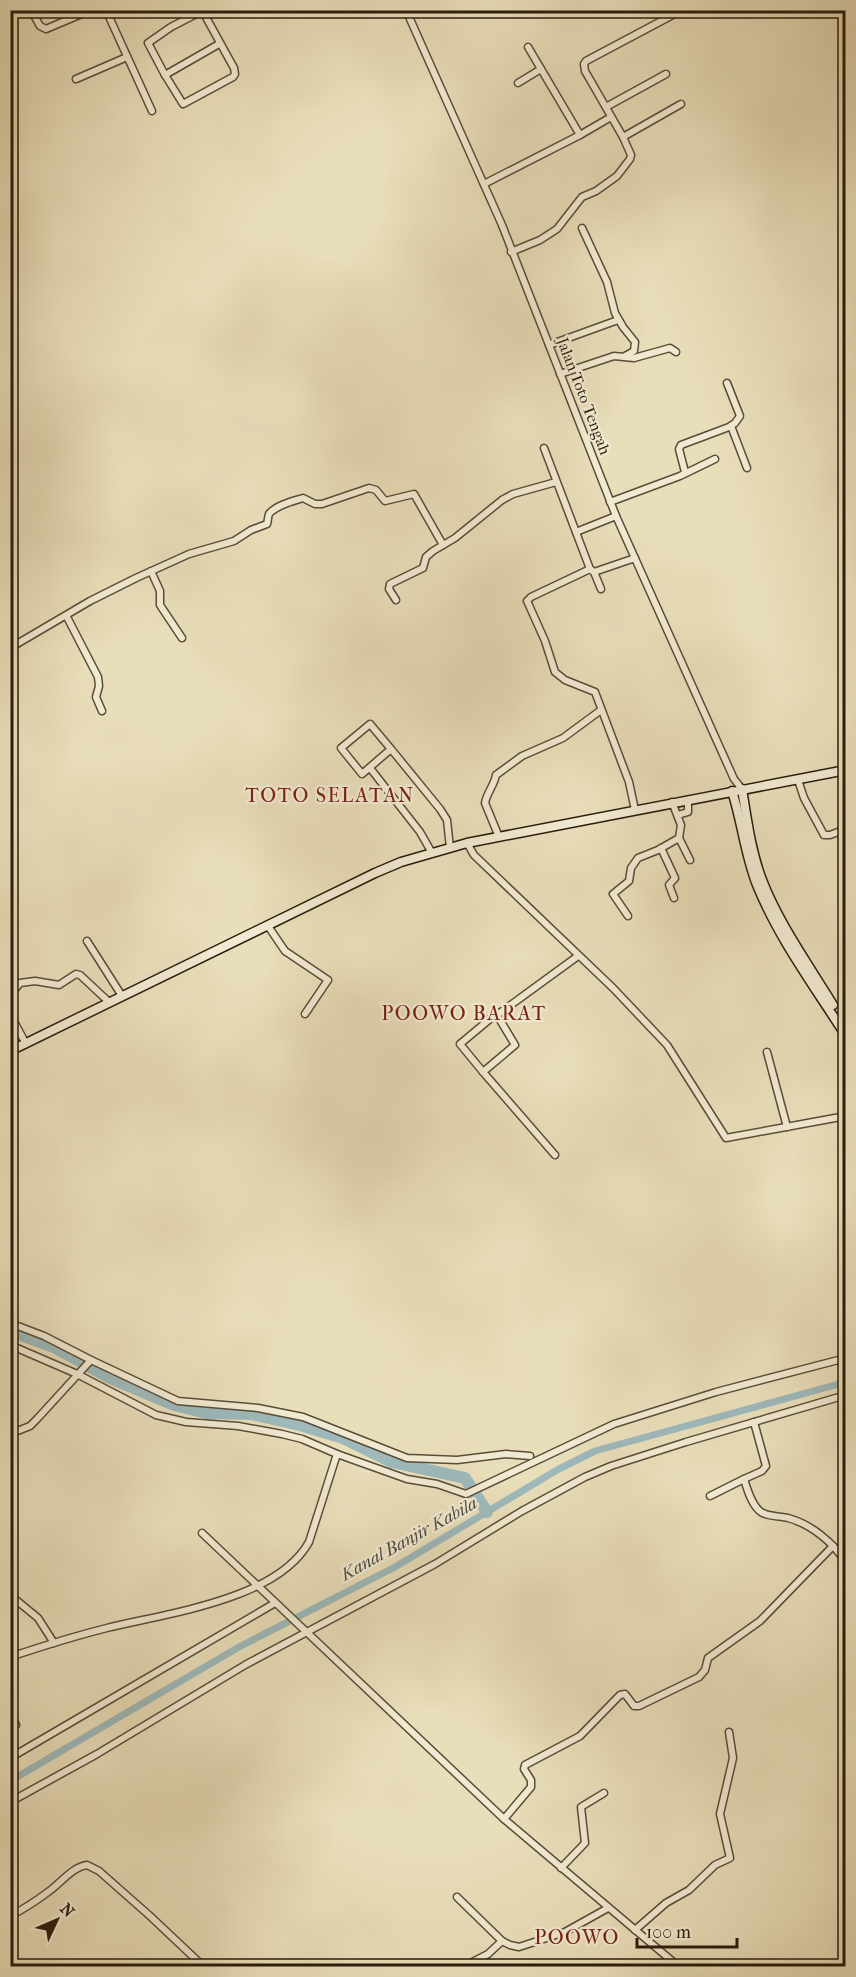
<svg xmlns="http://www.w3.org/2000/svg" width="856" height="1977" viewBox="0 0 856 1977" font-family="'IM FELL French Canon',serif">
<style>
.lines{fill:none;stroke-linecap:round;stroke-linejoin:round}
.canal{stroke:#9db9bb;stroke-width:7}
.river{stroke:#9db9bb;stroke-width:12}
.street-casing{stroke:#594c37;stroke-width:9}
.secondary-casing{stroke:#291c0b;stroke-width:11}
.street{stroke:#f1ead2;stroke-width:6}
.secondary{stroke:#f1ead2;stroke-width:8}
.labels{text-anchor:middle;dominant-baseline:central;stroke-width:4.5;stroke-linejoin:round;paint-order:stroke}
.street-label{font-size:16px;fill:#291c0b;stroke:#f1ead2}
.water-label{font-size:18px;font-style:italic;fill:#4c4b40;stroke:#f1ead2}
.quarter-label{font-size:20px;letter-spacing:1.5px;fill:#7a1f14;stroke:#f1ead2}
</style>
<rect width="100%" height="100%" fill="#e9deba"/>
<filter id="stains"><feTurbulence type="fractalNoise" baseFrequency=".00333" numOctaves="4"/><feColorMatrix values="0 0 0 0 .2 0 0 0 0 .09 0 0 0 0 .02 0 0 0 .5 -.17"/></filter>
<radialGradient id="worn" r=".72"><stop offset=".6" stop-color="#630" stop-opacity="0"/><stop offset="1" stop-color="#630" stop-opacity=".3"/></radialGradient>
<g class="lines">
<polyline class="canal" points="10,1781 239,1647 395,1567 557,1470 595,1451 846,1382"/>
<polyline class="river" points="10,1331 54,1347 110,1378 174,1405 207,1413 251,1414 300,1425 343,1438 392,1462 465,1478 487,1512"/>
<g class="street-casing">
<g id="street">
<polyline points="31,10 40,26 46,29 91,10"/>
<polyline points="106,10 152,111"/>
<polyline points="202,10 234,68 235,74 233,77 183,104 165,75 148,43 171,27 202,11"/>
<polyline points="406,10 502,225 616,516 734,779 742,789"/>
<polyline points="165,75 219,44"/>
<polyline points="76,79 127,57"/>
<polyline points="518,83 541,69"/>
<polyline points="606,107 666,74"/>
<polyline points="580,135 611,117"/>
<polyline points="623,137 681,104"/>
<polyline points="484,184 580,135 528,47"/>
<polyline points="582,228 607,282 615,313 623,327 635,342 634,351 625,356"/>
<polyline points="511,252 540,240 557,229 582,197 596,191 617,176 630,159 631,155 623,137 585,71 584,64 586,61 682,10"/>
<polyline points="10,255 10,258"/>
<polyline points="549,345 618,320"/>
<polyline points="560,374 614,356 634,358 670,348 676,352"/>
<polyline points="731,426 747,468"/>
<polyline points="544,448 590,569 594,572 635,558"/>
<polyline points="685,472 679,449 681,445 729,427 735,423 740,416 727,383"/>
<polyline points="610,502 680,476 715,459"/>
<polyline points="576,532 616,516"/>
<polyline points="590,569 531,597 527,601 528,603 545,641 555,672 565,680 595,692 629,782 635,810"/>
<polyline points="151,571 160,591 160,605 182,638"/>
<polyline points="594,572 601,589"/>
<polyline points="396,600 389,589 390,584 423,568 426,557 433,551 455,538 502,500 513,494 556,482"/>
<polyline points="67,617 98,677 99,686 96,697 102,711"/>
<path d="M10 648 90 601 136 578 189 554 234 541 251 530 267 524C268 521 268 516 269 514 276 505 293 501 303 498L315 504H322L369 488 376 490 385 501 414 494 443 545"/>
<polyline points="391,749 370,724 341,748 362,774 391,749 440,809 447,820 450,848"/>
<polyline points="370,768 420,832 432,853"/>
<polyline points="798,780 804,798 824,835 830,835 846,829"/>
<polyline points="678,815 688,812 688,800"/>
<path d="M499 837 485 803C487 792 494 786 496 775L522 756 563 738 601 710"/>
<polyline points="679,838 690,860"/>
<polyline points="467,843 474,855 613,988 667,1045 726,1138 846,1116"/>
<polyline points="661,848 675,878 669,885 674,898"/>
<polyline points="628,916 613,894 629,881 631,868 638,858 658,850 679,838 681,825 672,802"/>
<polyline points="268,926 285,951 328,980 305,1014"/>
<polyline points="87,941 122,996"/>
<polyline points="10,995 20,983 35,981 59,985 76,974 80,975 109,1002"/>
<polyline points="10,1014 26,1044"/>
<polyline points="767,1052 787,1127"/>
<polyline points="483,1072 460,1044 490,1019 497,1015"/>
<polyline points="555,1155 483,1072 515,1045 497,1015 578,956"/>
<polyline points="10,1323 44,1336 91,1360 37,1419 30,1426 10,1434"/>
<path d="M10 1345 77 1374 156 1415 186 1422 238 1426 282 1434 302 1439 337 1454 309 1542C277 1600 167 1613 107 1628 75 1636 43 1646 10 1657"/>
<polyline points="91,1360 178,1401 258,1408 303,1417 407,1458 457,1460 506,1454 530,1456"/>
<path d="M754 1422 766 1466 762 1471 744 1479C747 1489 752 1506 761 1512 768 1517 780 1516 788 1518 811 1524 834 1543 846 1563"/>
<polyline points="337,1454 407,1479 437,1484 466,1494 614,1424 716,1392 846,1358"/>
<polyline points="710,1496 744,1479"/>
<polyline points="202,1533 504,1819 678,1966"/>
<polyline points="10,1595 38,1618 54,1643"/>
<polyline points="10,1713 16,1725"/>
<polyline points="10,1758 275,1603"/>
<polyline points="10,1802 97,1754 245,1665 435,1564 522,1511 585,1477 611,1466 686,1442 846,1395"/>
<polyline points="504,1819 531,1787 531,1780 524,1769 525,1765 580,1736 620,1695 625,1694 634,1706 639,1706 699,1677 705,1670 708,1658 760,1621 833,1546"/>
<polyline points="561,1868 585,1843 581,1807 604,1793"/>
<polyline points="457,1897 502,1941"/>
<path d="M10 1916C24 1909 36 1901 48 1892 60 1884 72 1867 87 1865L99 1871 150 1916 203 1966"/>
<polyline points="635,1930 666,1903 689,1890 715,1865 730,1858 720,1814 733,1758 729,1732"/>
<polyline points="465,1966 488,1954 502,1941 510,1945 519,1947 565,1932 608,1908"/>
</g>
</g>
<g class="secondary-casing">
<g id="secondary">
<path d="M742 789C747 820 751 851 762 880 779 924 808 964 833 1005"/>
<path d="M732 791C742 822 745 855 757 885 779 939 815 987 846 1036"/>
<polyline points="10,1051 375,873 401,862 467,843 846,770"/>
</g>
</g>
<use href="#street" class="street"/>
<use href="#secondary" class="secondary"/>
</g>
<g class="labels">
<g class="street-label">
<text transform="translate(584 396) rotate(69)">Jalan Toto Tengah</text>
</g>
<g class="water-label">
<text transform="translate(409 1539) rotate(-29)">Kanal Banjir Kabila</text>
</g>
<g class="quarter-label">
<text x="330" y="795">TOTO SELATAN</text>
<text x="464" y="1013">POOWO BARAT</text>
<text x="577" y="1937">POOWO</text>
</g>
</g>
<rect width="856" height="1977" fill="none" stroke="#e9deba" stroke-width="36"/>
<rect x="12" y="12" width="832" height="1953" fill="none" stroke="#291c0b" stroke-width="3"/>
<rect x="18" y="18" width="820" height="1941" fill="none" stroke="#291c0b" stroke-width="1.5"/>
<g transform="translate(57 1920) rotate(46)" stroke="#f1ead2" stroke-width="4.5" paint-order="stroke">
<path d="M0-4.5L10 22L0 15L-10 22Z" fill="#291c0b"/>
<text y="-9" font-size="16" font-weight="bold" text-anchor="middle" fill="#291c0b">N</text>
</g>
<path d="M637 1938v9h100v-9" fill="none" stroke="#291c0b" stroke-width="3"/>
<text x="646" y="1938" font-size="18" fill="#291c0b" stroke="#f1ead2" stroke-width="4.5" paint-order="stroke">100 m</text>
<rect width="100%" height="100%" filter="url(#stains)"/>
<rect width="100%" height="100%" fill="url(#worn)"/>
</svg>
